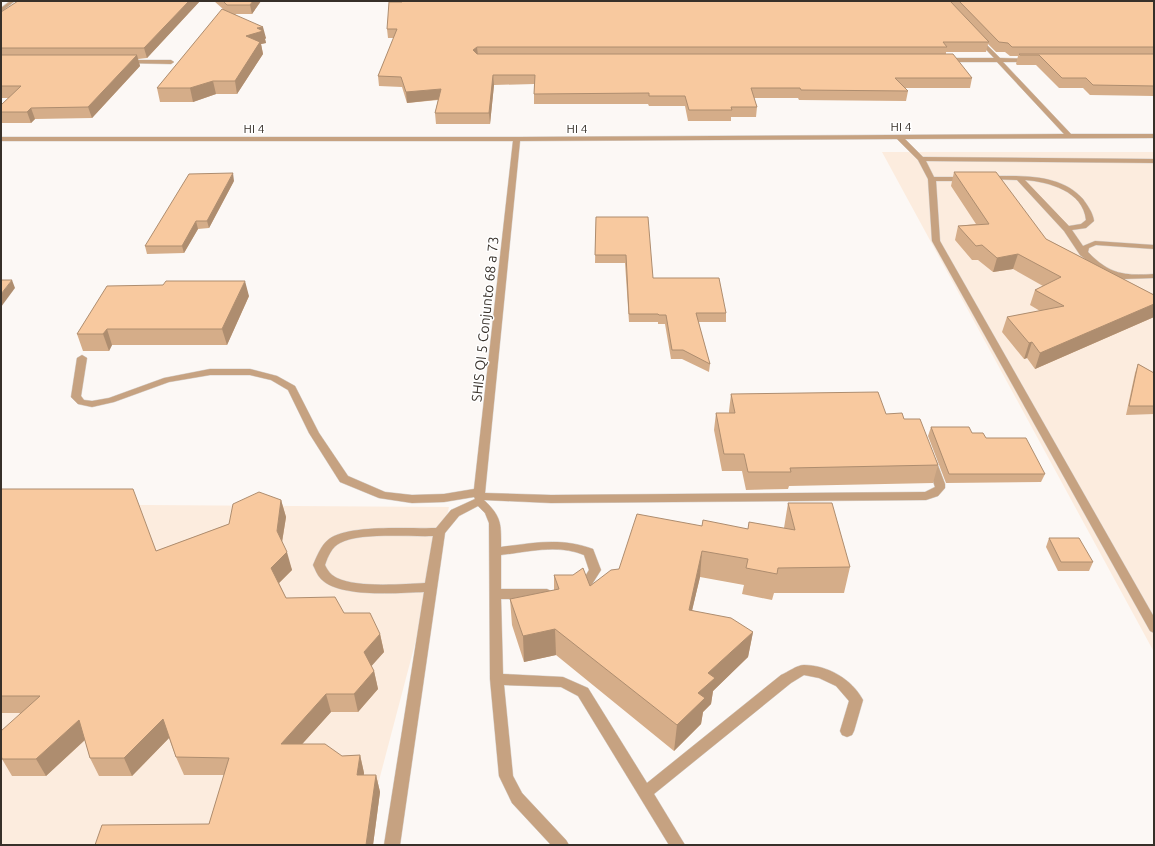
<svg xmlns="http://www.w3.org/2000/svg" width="1155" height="846" viewBox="0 0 1155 846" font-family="Ubuntu,sans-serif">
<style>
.built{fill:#fcecde}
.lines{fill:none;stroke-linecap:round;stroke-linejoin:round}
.minor-casing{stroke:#d9d4d0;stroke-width:1}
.minor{fill:#c6a281;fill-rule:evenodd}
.wall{fill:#d5ad89}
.shaded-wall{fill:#ae8d6f}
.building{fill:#f8c99f;stroke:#ae8d6f}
.labels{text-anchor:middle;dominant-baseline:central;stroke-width:3;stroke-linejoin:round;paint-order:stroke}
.far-street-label{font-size:12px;fill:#373029;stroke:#fff}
.street-label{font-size:14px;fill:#373029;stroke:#fff}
</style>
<rect width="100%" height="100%" fill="#fcf8f5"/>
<g class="built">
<polygon points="882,152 1154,152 1154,652"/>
<polygon points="1,504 449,507 430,587 362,845 1,845"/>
</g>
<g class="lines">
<g class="minor-casing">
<g id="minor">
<polygon points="10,1 15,1 1,12 1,8"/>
<path d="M979 37 1000 58 1032 59V61L1030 62H1003L1071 134H1154V138L905 139 923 157 1154 159V163L926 161 934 177H966L970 179 966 181H936L940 241 1154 617V633L1150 631 932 241 928 179 918 160 897 139 520 141 485 493 551 495 925 492 935 487 926 460 931 457 936 460 945 484V488L938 496 926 500 551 503 484 500C502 517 501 524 501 547 534 543 560 537 593 549L601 570 589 589 580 594 576 592 574 589 581 583 589 570 584 555C557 544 528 552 501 555V589H547L551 591 553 594 551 597 547 599H501L503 674 563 677 588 688 647 783 781 675C788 672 797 665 804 665 827 665 852 679 863 700L854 731 852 735 847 737 842 735 840 731 849 701 836 686 819 678 804 675 791 683 654 794 685 845H669L578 696 561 687 504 685 513 776 522 793 566 840 569 845H551L512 803 499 776 490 679 489 523 485 513 478 506 459 516 445 533 400 845H384L424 592C398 593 339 598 321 579 317 575 315 569 313 565 317 556 321 545 329 539 349 524 410 529 436 528L451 510 475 499 474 497 444 502 412 503 379 498 340 482 309 433 288 390 271 380 250 375H210L169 382 114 402 92 407 78 404 71 397 77 358 82 355 87 358 81 396 84 400 92 401 109 398 164 378 210 369H250L277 376 295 386 319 433 348 476 385 492 412 495 444 494 474 489 513 141H1V137H517L1064 134 997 62H946L943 60 946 58H994L977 40V38ZM433 536 425 583C403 584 358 588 337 578 331 575 328 571 325 565 328 556 332 547 340 543 360 532 410 537 433 536Z"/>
<polygon points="127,60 171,60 174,62 171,64 125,63 125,61"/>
<path d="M988 176C1020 176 1060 173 1083 199 1088 206 1093 213 1094 221L1086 228 1072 230 1083 246 1095 241 1154 245V249L1096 245 1089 248 1088 252C1109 274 1124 276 1154 274V278L1124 279 1109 275 1099 270 1080 255 1064 231 1017 180 986 179 984 178ZM1025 180C1049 182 1083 191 1086 220L1081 224 1069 226Z"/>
</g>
</g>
<use href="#minor" class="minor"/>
</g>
<g class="wall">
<polygon points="200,1 147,58 138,59 140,66 92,118 35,119 31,123 1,123 1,105 9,98 1,98 1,12 12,6"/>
<polygon points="214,1 261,1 252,14 235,14 266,38 265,39 266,43 261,44 263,54 237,94 216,94 193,102 160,102 157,88 223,9"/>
<polygon points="403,1 1154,1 1154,96 1090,95 1083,88 1059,88 1036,65 1017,65 1016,64 1018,56 1010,56 1005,52 996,52 988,44 986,52 946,52 946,54 972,78 970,88 905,88 908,91 906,101 799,100 798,98 754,98 757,107 756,117 731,117 731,121 688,121 685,106 649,106 648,104 534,104 534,84 494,85 490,124 436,124 435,113 438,100 407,103 402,87 379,86 378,76 394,38 388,38 387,29"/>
<polygon points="954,172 1046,239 1154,295 1154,317 1035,369 1027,358 1024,359 1002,332 1007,317 1040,311 1030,305 1035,290 1043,286 1013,269 993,272 978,260 972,260 955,240 958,226 976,224 951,186"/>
<polygon points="234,181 209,228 198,229 184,253 147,254 145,246"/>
<polygon points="596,217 653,278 726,313 726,322 698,322 710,364 709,372 682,359 671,359 665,324 658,324 658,322 629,322 625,263 595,263"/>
<polygon points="249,296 227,345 112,345 109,351 83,351 77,334"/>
<polygon points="1138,364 1154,373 1154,414 1126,415 1135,373"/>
<polygon points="731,394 886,414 904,419 938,465 933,483 789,486 788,489 746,490 742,471 722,471 714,430 716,413 729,413 729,411"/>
<polygon points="931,427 972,433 1045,474 1041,482 946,483 928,436"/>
<polygon points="1,489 156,551 229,524 281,500 286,517 282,542 292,570 279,583 286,598 344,613 380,634 384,652 371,666 374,671 378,689 358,712 331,712 302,744 342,756 360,755 364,773 364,775 376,775 380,792 373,845 95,845 209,824 224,775 184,775 176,757 169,738 132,776 99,776 90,758 85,740 46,776 12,776 2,759 20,713 1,713"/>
<polygon points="788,503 850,567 844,593 774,593 772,600 742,594 744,585 700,577 692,610 753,632 748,657 713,691 711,704 703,712 701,724 674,751 556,655 524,662 512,625 510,599 554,590 554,575 590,586 619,569 702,526 748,529 784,528"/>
<polygon points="1049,538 1093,562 1089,571 1058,571 1046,547"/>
</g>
<g class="shaded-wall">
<polygon points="189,1 200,1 147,58 144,48"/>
<polygon points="253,1 261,1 252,14 250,5"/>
<polygon points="263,27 266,38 265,39 266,43 261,44 263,54 237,94 235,81 246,36 257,28"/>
<polygon points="477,47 478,56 473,50"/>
<polygon points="137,55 140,66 92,118 88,107"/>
<polygon points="493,75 494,85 490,124 489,113"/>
<polygon points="213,81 216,94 193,102 190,88"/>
<polygon points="441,89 442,99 407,103 406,92"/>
<polygon points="31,108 35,119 31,123 27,112"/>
<polygon points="233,173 234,181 209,228 207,221"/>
<polygon points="196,221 198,229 184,253 182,246"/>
<polygon points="1018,254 1013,269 993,272 997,258"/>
<polygon points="12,280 15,288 1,307 1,294"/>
<polygon points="245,281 249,296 227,345 222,329"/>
<polygon points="1154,304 1154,317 1035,369 1040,353"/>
<polygon points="107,329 112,345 109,351 103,334"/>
<polygon points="1032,342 1027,358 1024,359 1029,343"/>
<polygon points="281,500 286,517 281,548 277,531"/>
<polygon points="702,551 700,577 686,636 689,610"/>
<polygon points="287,552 292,570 276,586 271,568"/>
<polygon points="555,629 556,655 524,662 523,636"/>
<polygon points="753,632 748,657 713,691 711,704 703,712 701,724 674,751 677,725 698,693 708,673"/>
<polygon points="380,634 384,652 368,670 364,652"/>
<polygon points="374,671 378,689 358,712 354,694"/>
<polygon points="326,694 331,712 286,762 281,744"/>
<polygon points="163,719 170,737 132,776 124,758"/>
<polygon points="79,720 88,737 46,776 36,759"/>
<polygon points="360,755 364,773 361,792 357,775"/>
<polygon points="376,775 380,792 373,845 366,845"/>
</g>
<g class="building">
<polygon points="18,1 189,1 144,48 1,48 1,12"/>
<polygon points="223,1 253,1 250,5 227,5"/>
<polygon points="403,1 950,1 989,42 943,42 947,47 477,47 473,50 477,54 953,54 972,78 895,78 908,91 801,90 800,88 751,88 757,107 731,107 732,110 689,110 685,96 649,96 649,93 534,94 535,75 493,75 489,113 435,113 441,89 406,92 401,77 378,76 397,29 387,29 389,2 402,2"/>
<polygon points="959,1 1154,1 1154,47 1012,47 1008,43 999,42"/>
<polygon points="222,9 263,27 257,28 263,31 246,36 260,42 235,81 213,81 190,88 157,88"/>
<polygon points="1019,54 1154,54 1154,86 1093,85 1086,78 1062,78 1039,55 1020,55"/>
<polygon points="1,55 137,55 88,107 31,108 27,112 1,112 1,105 21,86 1,86"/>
<polygon points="954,172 996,172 1046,239 1154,295 1154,304 1040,353 1032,342 1029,343 1007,317 1064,306 1035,290 1061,277 1018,254 997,258 982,245 976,246 958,226 989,224"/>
<polygon points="233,173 207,221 196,221 182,246 145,246 189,174"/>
<polygon points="596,217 648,217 653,278 719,278 726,313 696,313 710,364 683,350 672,350 666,315 659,315 658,314 629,314 626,255 595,255"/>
<polygon points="1,280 12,280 1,294"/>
<polygon points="166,281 245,281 222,329 107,329 103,334 77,334 107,286 163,285"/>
<polygon points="1138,364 1154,373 1154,406 1129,406"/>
<polygon points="878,392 886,414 902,413 904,419 920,419 938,465 790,468 791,472 748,472 744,454 724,454 716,413 735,413 731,394"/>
<polygon points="931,427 969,427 972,433 983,433 986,438 1026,438 1045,474 949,474"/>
<polygon points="1,489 133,489 156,551 229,524 233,504 259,492 281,500 277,531 287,552 271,568 286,598 335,597 344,613 370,613 380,634 364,652 374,671 354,694 326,694 281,744 325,744 342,756 360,755 357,775 376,775 366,845 95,845 102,825 209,824 229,758 176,757 163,719 124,758 90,758 79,720 36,759 2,759 1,755 1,731 40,696 1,696"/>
<polygon points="788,503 832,503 850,567 778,568 777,574 746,568 748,559 702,551 689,610 731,618 753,632 708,673 715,678 698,693 705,698 677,725 555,629 523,636 510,599 559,589 554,575 573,575 583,568 590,586 611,570 619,569 637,514 702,526 703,520 748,529 749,522 795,530"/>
<polygon points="1049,538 1079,538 1093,562 1061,562"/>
</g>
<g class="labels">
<g class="far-street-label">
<text x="901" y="126">HI 4</text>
<text x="254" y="128">HI 4</text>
<text x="577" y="128">HI 4</text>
</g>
<g class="street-label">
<text transform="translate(485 319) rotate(-84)">SHIS QI 5 Conjunto 68 a 73</text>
</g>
</g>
<rect width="1155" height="846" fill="none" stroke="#373029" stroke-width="4"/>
</svg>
